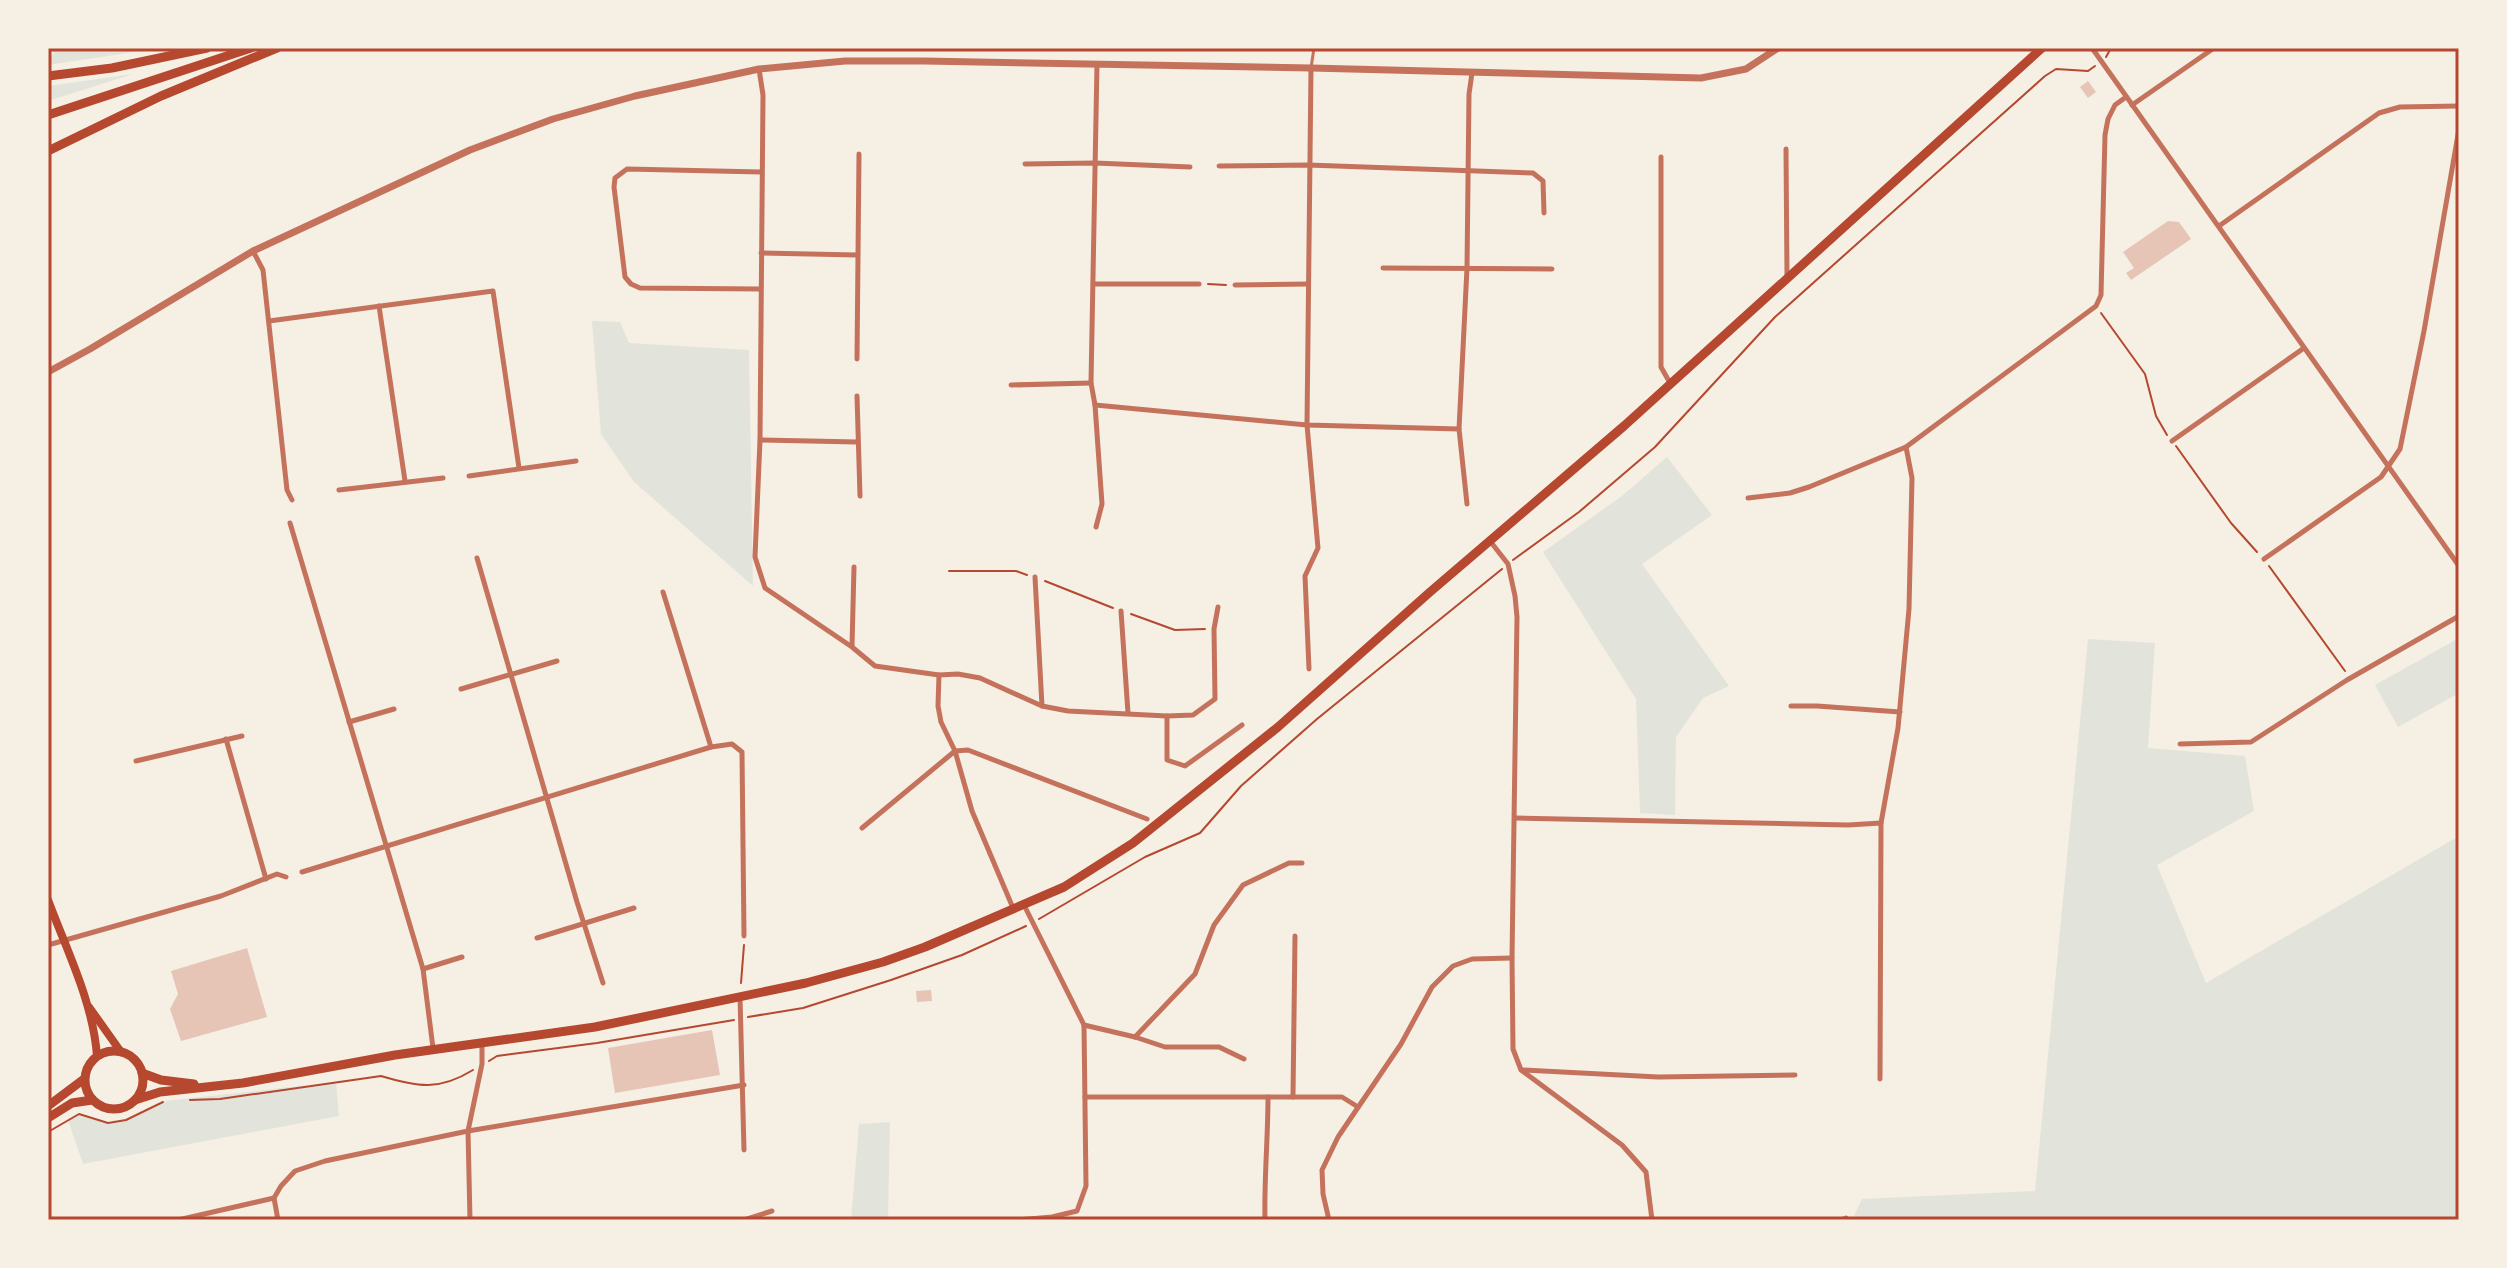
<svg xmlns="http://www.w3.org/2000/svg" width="2507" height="1268" viewBox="0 0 2507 1268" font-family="Bitter,serif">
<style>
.green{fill:#e2e4dc}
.building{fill:#e6c5b7}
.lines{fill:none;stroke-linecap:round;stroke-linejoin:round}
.path{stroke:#b5482f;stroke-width:2}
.service{stroke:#c5725c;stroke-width:3}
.minor{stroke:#c5725c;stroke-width:5}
.tertiary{stroke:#c5725c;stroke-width:7}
.secondary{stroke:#b5482f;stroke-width:8}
.primary{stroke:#b5482f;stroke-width:9}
.trunk{stroke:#b5482f;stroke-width:9}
.neatline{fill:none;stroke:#b5482f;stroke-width:3}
</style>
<rect width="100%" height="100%" fill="#f6efe4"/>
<g class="green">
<polygon points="48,48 161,48 48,65 48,55 55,54"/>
<polygon points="133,74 48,101 48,86"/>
<polygon points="592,321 620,322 629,343 749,350 753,586 634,482 601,434"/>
<polygon points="1667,457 1712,515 1642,564 1729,686 1703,698 1676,737 1675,815 1640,813 1636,699 1543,552 1622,496"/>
<polygon points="2459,638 2459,693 2398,727 2375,685"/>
<polygon points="2088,639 2155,643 2148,748 2245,756 2254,811 2157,865 2206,983 2459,836 2459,1220 1852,1220 1862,1199 2035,1191"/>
<polygon points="336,1082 339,1116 83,1164 68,1120 79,1114 108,1123 126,1120 165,1101"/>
<polygon points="890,1122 888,1220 851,1220 859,1124"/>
</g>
<g class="building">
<polygon points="2088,81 2096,92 2088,98 2080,87"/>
<polygon points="2168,221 2179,222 2191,239 2131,280 2126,273 2134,268 2123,252"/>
<polygon points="247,948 267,1017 181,1041 170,1009 178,994 171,971"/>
<polygon points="931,990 932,1001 917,1002 916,991"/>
<polygon points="712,1030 720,1075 615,1093 608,1048"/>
</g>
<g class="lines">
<g class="path">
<polyline points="2106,57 2111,48"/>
<polyline points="1208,284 1226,285"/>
<polyline points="2101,313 2145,374 2156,416 2167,435"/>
<polyline points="2176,446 2231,523 2257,552"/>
<polyline points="1513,560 1579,512 1655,447 1775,317 2045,76 2056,69 2088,71 2095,66"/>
<polyline points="2269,566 2345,671"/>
<polyline points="949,571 1016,571 1027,575"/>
<polyline points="1045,581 1113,608"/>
<polyline points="1131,614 1175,630 1205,629"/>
<polyline points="1039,919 1145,857 1200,833 1241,786 1317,719 1502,569"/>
<polyline points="741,983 744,945"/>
<polyline points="748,1017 803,1008 891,980 962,955 1026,926"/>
<polyline points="489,1061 497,1056 597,1043 734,1020"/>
<path d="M190 1100 220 1099 381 1076C418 1087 439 1091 473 1070"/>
<polyline points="48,1132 79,1114 108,1123 126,1120 163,1102"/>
</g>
<polyline class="service" points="1311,68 1314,48"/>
<g class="minor">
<polyline points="2092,48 2459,566"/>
<polyline points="759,69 763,95 760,440 755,557 765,588 852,647 875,666 939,675 938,706 941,722 955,751 972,811 1013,908"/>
<polyline points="2132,105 2214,48"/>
<polyline points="1786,149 1787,277"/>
<polyline points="1661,157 1661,367 1670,383"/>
<polyline points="1025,164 1095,163 1190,167"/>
<polyline points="1219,166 1308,165 1533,173 1543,181 1544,213"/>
<polyline points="2219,226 2379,113 2400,107 2459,106"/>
<polyline points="253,251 263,270 287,490 292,500"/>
<polyline points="761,253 857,255"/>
<polyline points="1383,268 1552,269"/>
<polyline points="1094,284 1199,284"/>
<polyline points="1235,285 1308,284"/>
<polyline points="760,289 640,288 631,284 625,277 614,187 615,178 627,169 761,172"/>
<polyline points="379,306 405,481"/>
<polyline points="269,321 493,291 519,468"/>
<polyline points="857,359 859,154"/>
<polyline points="1011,385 1091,383"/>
<polyline points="857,396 860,496"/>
<polyline points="1095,405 1307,425 1459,429"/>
<polyline points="760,440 857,442"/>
<polyline points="2172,441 2304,348"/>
<polyline points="469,476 576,461"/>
<polyline points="339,490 443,478"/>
<polyline points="1748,498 1790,493 1809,487 1906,447"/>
<polyline points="1467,504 1459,429 1467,268 1469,94 1472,73"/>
<polyline points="290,523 423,969 433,1048"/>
<polyline points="1096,527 1102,504 1095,405 1091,383 1097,64"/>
<polyline points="1490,541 1508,564 1515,596 1517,617 1512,958 1513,1049 1521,1070 1622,1145 1646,1172 1652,1220"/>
<polyline points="477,558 577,902 603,983"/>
<polyline points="2264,559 2381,477 2400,449 2424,331 2459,129"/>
<polyline points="1035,577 1042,706"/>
<polyline points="663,592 711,747 732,744 742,752 744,936"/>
<polyline points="1121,611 1128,713"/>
<polyline points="852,646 854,567"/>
<polyline points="1309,669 1305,576 1318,548 1307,425 1311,68"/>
<polyline points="939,675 958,674 980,678 1042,706 1068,711 1167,716 1193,715 1215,699 1214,629 1218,607"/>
<polyline points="461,689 557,661"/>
<polyline points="1791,706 1817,706 1900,712"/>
<polyline points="1167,716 1167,760 1185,766 1242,725"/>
<polyline points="349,722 394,709"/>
<polyline points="226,739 266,879"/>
<polyline points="2180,744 2251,742 2347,680 2459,616"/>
<polyline points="136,761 242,736"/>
<polyline points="1515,818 1848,825 1881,823"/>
<polyline points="862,828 955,751 968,750 1147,819"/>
<polyline points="302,872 711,747"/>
<polyline points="537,938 634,908"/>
<polyline points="48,945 221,896 277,874 286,877"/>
<polyline points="423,969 462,957"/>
<polyline points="740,997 744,1150"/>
<polyline points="1084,1025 1135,1037 1165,1047 1219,1047 1244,1059"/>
<polyline points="1135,1037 1195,974 1214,925 1243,885 1289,863 1302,863"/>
<polyline points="1522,1070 1658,1077 1795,1075"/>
<polyline points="1880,1079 1881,823 1898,728 1909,609 1912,478 1906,447 2096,306 2101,295 2105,135 2108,119 2115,105 2126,97"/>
<polyline points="1085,1097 1342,1097 1358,1107"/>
<polyline points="1293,1097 1295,936"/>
<polyline points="274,1198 278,1220"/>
<polyline points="178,1220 274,1198 281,1186 295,1171 325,1161 468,1131 744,1085"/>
<polyline points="470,1220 468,1131 482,1064 482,1044"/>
<polyline points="744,1220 772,1211"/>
<polyline points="1017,1220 1052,1217 1077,1211 1086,1186 1084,1025 1024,905"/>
<path d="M1265 1220C1264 1179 1268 1138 1268 1097"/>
<polyline points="1329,1220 1323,1194 1322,1170 1338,1137 1401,1044 1432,987 1453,966 1472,959 1512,958"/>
<polyline points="1841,1220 1846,1218"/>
</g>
<polyline class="tertiary" points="48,372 90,349 253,251 470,150 553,119 635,96 759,69 845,61 924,61 1311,68 1701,78 1746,69 1778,48"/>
<g class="secondary">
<path d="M48 900C67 951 93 1002 97 1056"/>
<polyline points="89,1007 121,1052"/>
</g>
<g class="primary">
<circle cx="114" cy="1080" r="29"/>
<polyline points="142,1073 161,1080 194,1084"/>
<polyline points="135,1100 160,1092 243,1083 395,1055 595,1027 806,983 883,962 925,947 1064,887 1133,843 1278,727 1430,592 1624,426 2042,48"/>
<polyline points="48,1106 84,1079"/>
<polyline points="48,1118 72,1103 92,1100"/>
</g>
<g class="trunk">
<polyline points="48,76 112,68 207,48"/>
<polyline points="48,115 251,48"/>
<polyline points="48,151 161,96 277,48"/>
</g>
</g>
<rect width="2507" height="1268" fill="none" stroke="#f6efe4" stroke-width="100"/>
<rect x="50" y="50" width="2407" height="1168" class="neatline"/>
</svg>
